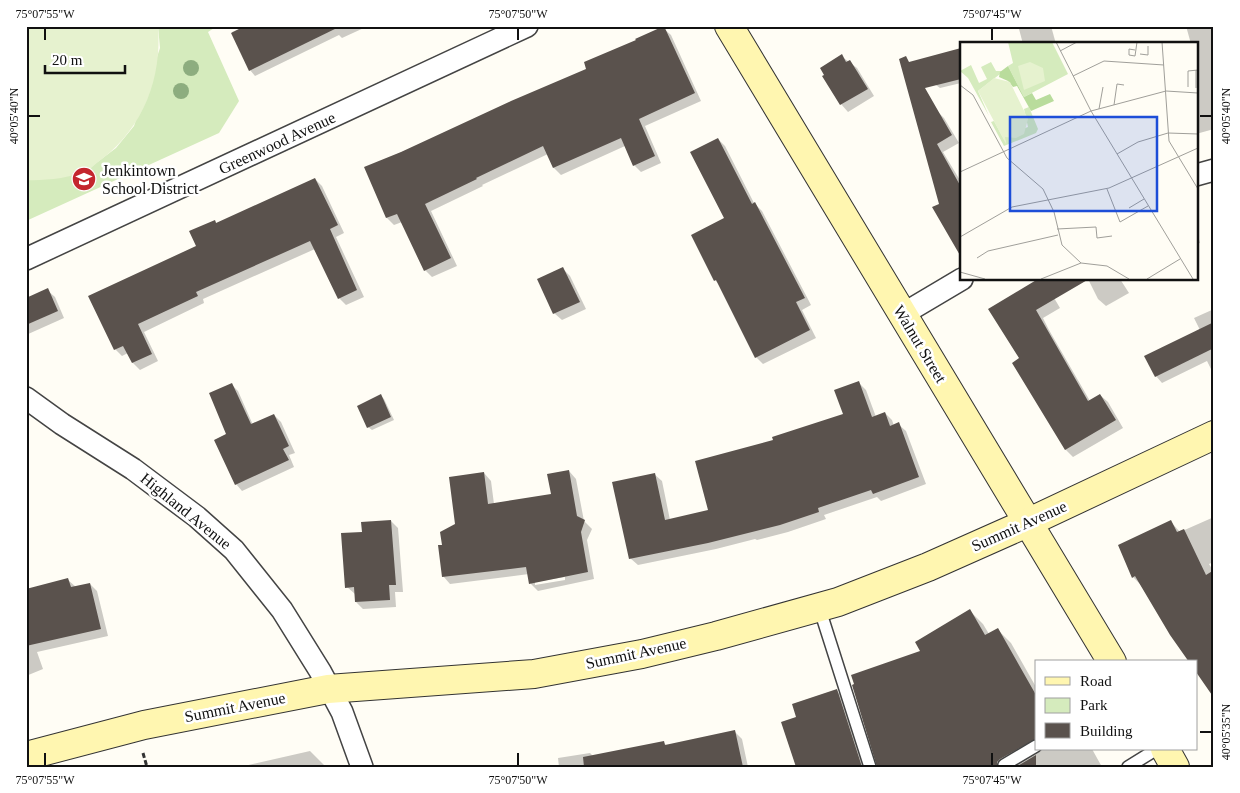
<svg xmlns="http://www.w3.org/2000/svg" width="1240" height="793" viewBox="0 0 1240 793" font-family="'Times New Roman',serif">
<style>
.green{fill:#d5ebbd}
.pitch{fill:#e6f2cf}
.shadow{fill:#0003;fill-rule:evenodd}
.building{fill:#5a524d}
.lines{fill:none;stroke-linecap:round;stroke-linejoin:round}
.lane-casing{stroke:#444;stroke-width:14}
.street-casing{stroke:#444;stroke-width:24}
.secondary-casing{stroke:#333;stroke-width:30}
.path{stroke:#333;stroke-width:3;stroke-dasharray:5 2.5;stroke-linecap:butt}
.lane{stroke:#fff;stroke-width:11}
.street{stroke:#fff;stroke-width:21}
.secondary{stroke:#fff6b0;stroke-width:28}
.tree{fill:#8dad7f}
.ticks{fill:none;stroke:#111;stroke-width:2}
.labels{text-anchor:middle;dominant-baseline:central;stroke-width:5;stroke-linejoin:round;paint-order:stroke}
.street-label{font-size:16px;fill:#111;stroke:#fff}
.poi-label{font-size:16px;fill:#111;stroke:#fff;text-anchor:start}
.inset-road{fill:none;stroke:#a09f9a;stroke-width:1}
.view{fill:#1d4ed8;fill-opacity:0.15;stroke:#1d4ed8;stroke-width:2.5}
.inset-edge{fill:none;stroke:#111;stroke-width:2.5}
.neatline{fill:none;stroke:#111;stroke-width:2}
.ticks-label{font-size:12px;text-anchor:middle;fill:#111}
</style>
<rect width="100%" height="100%" fill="#fffdf5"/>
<polygon class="green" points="158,26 213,26 214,28 208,32 239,101 219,133 26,221 26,180 87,170 116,148 134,126 160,48"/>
<path class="pitch" d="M26 26H158C162 78 144 126 102 159 97 162 92 168 87 171 70 178 44 181 26 180Z"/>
<g class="shadow">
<polygon points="246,26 366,26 366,27 342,38 339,35 255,76 250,70 232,32"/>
<polygon points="1030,26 1051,26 1056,44 1023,44 1019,29"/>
<polygon points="1186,26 1214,26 1214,129 1196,134 1196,44 1191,44"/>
<polygon points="663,28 671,35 701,101 645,126 661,163 641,172 634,165 625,146 561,175 554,168 548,154 482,185 483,186 431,211 457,266 432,277 425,270 402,222 394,225 387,218 366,168 588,70"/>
<polygon points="960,50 961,51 961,83 940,88 936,85"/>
<polygon points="841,56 857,68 874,96 848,112 841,104 824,76"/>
<polygon points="937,111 944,118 959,143 943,152 961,182 961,244 959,246 941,205 917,117"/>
<polygon points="718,139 725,146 754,203 762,211 811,305 802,310 816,338 763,364 756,357 719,284 715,280 725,219"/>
<polygon points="315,179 322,186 344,233 336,237 364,297 346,305 339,298 315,249 203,299 204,303 144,332 158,361 140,370 133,363 128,353 122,356 115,349 197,247 215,221 217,224"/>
<polygon points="1196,228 1200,243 1196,244"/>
<polygon points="563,269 570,276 586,309 562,320 554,313"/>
<polygon points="1040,279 1047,286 1060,308 1043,318 1049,330 1090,401 1100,395 1108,402 1123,428 1073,457 1066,450 1013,363 1020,359 990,310"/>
<polygon points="1088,279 1120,279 1129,293 1106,306 1098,299"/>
<polygon points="47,290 55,297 64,318 26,335 26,300"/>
<polygon points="1214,309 1214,375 1207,361 1162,383 1156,376 1200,330 1194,318"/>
<polygon points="859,383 866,390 876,417 885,413 892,420 894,426 898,424 906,431 926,484 881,501 877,497 824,515 826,519 788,532 757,540 755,539 716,549 638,565 630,558 654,474 662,481 670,520 709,511 775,440 844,415"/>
<polygon points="231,384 238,391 253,425 274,415 281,422 295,453 289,455 294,467 242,491 236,484 228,435"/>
<polygon points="381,396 384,399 394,420 372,430 368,427"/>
<path d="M569 471 576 479 584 521 592 529 587 540 594 579 538 591 531 584 529 574 450 584 443 576V546L484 473 491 481 494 504 552 495ZM565 577V580L535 585V582Z"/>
<polygon points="1214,517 1214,562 1209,564 1214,572 1196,662 1140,584 1133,577 1171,522 1180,532"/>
<polygon points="391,521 398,528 403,592 395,592 396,607 363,609 356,602 355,594 347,587 363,533"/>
<polygon points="68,580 76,587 90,584 97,591 108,636 37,652 43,669 26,676 26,590"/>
<polygon points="970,611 983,624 989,634 997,629 1011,643 1036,687 1036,749 1092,749 1102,767 885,767 922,652"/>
<polygon points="837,691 844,698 866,767 797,767 797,718"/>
<polygon points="734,731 742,739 748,767 559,767 558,758 590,753 593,756 663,742 667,746"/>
<polygon points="310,751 326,767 240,767"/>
</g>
<g class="building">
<polygon points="245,26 341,26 249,71 231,33"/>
<polygon points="664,26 695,93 639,119 655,156 633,166 621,138 553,168 543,146 476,178 477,179 425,204 451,258 424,271 397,214 386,218 364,167 401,152 511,101 586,69 584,62 636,40 635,39"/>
<polygon points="961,48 961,79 925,88 952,135 937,144 961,187 961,257 932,207 939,204 899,59 906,56 909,62"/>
<polygon points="842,54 846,62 850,60 868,89 840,105 822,76 824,75 820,68"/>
<polygon points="718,138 752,204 755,202 805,298 796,302 810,330 755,358 716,280 714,281 691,235 724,218 690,152"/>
<polygon points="315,178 338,225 330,229 357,290 338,299 310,241 196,292 198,296 138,324 152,354 132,363 123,346 114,350 88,296 196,246 189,231 215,220 216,223"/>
<polygon points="563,267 580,302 553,314 537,279"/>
<polygon points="1038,279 1089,279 1036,310 1088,401 1100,394 1116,420 1065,450 1012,363 1019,358 988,309"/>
<polygon points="48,288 58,311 26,325 26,298"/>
<polygon points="1214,322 1214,348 1155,377 1144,356"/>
<polygon points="859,381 872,417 885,412 890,426 899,422 919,477 873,494 871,490 818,508 819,512 780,525 708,543 629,559 612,482 655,473 665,520 708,510 695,461 773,440 772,437 843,414 834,390"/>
<polygon points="232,383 251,424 274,414 289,446 283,449 289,460 235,485 214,440 226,434 209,393"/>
<polygon points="381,394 391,417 367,428 357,406"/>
<polygon points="569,470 577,516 585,520 581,532 588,572 529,584 526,567 442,577 438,545 442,545 440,532 455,524 449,477 484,472 488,504 551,494 547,474"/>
<polygon points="391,520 396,585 389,585 390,600 355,602 354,587 345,588 341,533 362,532 361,522"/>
<polygon points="1171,520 1177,532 1184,529 1206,575 1214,570 1214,698 1196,672 1196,662 1189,662 1170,635 1135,576 1132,578 1118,545"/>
<polygon points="68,578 71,587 90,583 101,629 26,646 26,589"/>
<polygon points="970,609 985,635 998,628 1036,695 1036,739 1000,759 997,762 997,767 877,767 852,685 854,684 851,675 920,651 915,642"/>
<polygon points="837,689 862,767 796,767 781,722 796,717 792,704"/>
<polygon points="735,730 743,767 584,767 583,757 664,741 665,745"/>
<polygon points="1036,755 1036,767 1016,767"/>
</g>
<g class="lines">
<g class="lane-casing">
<g id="lane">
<polyline points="819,607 870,767"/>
<polyline points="1004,765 1036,746"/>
<polyline points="1128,767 1157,749"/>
</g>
</g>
<g class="street-casing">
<g id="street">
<polyline points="1196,175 1214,170"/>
<polyline points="26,259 527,26"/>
<polyline points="903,314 962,279"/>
<polyline points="26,398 62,424 133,469 197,517 234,550 282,610 320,671 342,712 362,767"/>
</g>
</g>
<g class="secondary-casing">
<g id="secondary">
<polyline points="729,26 1112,662"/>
<polyline points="1165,749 1175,767"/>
<polyline points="26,756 144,725 328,689 534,674 642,654 716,636 838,602 928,567 1027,523 1214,435"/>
</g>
</g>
<polyline class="path" points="143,753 147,767"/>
<use href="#lane" class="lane"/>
<use href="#street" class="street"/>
<use href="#secondary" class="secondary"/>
</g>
<g class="tree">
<circle cx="191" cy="68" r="8"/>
<circle cx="181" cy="91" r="8"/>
</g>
<path class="ticks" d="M45 28V40M518 28V40M992 28V40M28 116H40M1200 116H1212M1200 732H1212M45 753V766M518 753V766M992 753V766"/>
<defs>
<g id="school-disc" transform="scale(1.25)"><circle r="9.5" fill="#c4262e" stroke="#fff"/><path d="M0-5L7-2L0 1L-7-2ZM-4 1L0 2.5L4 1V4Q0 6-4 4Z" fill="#fff"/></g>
</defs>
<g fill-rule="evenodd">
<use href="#school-disc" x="84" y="179"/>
</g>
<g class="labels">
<g class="street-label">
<text transform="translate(277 143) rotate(-25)">Greenwood Avenue</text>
<text transform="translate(920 344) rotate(59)">Walnut Street</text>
<text transform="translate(186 511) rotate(39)">Highland Avenue</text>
<text transform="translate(1019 526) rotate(-24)">Summit Avenue</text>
<text transform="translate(636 653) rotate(-12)">Summit Avenue</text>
<text transform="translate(235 707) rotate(-11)">Summit Avenue</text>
</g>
<g class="poi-label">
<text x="102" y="170">Jenkintown<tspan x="102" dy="18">School District</tspan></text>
</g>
</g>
<g transform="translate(960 42)">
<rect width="238" height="238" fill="#fffdf5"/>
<path d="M48 0H92L108 32 64 55 48 24 53 21ZM31 20 36 29H44L18 49 29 74 8 36 0 29 11 23 19 41 27 37 21 25ZM69 65 78 87 76 91 44 104 31 80 34 79 46 101 44 94 68 85 64 67Z" fill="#d5ebbd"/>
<path d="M48 24 64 55 72 51 76 58 90 52 94 59 71 69 57 44 53 45 48 39 39 35 40 30Z" fill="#b9dc9c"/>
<path d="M70 20 83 26 85 39 64 48 58 24ZM34 36 50 40 68 77 64 92 56 96 45 95 46 102 18 49Z" fill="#e6f2cf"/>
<path class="inset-road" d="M96 0 131 69 233 237M202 0 209 99 238 147M175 8 169 7V13L175 14 177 0M100 9 117 0M180 12 188 13V4M113 34 144 19 204 23M0 43 13 53 47 116 83 147 94 170 102 203 121 221M228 45V29L238 28M236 46V28M154 63 157 42 164 43M139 67 143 45M157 112 178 100 208 91 238 92M0 130 131 69 206 49 238 51M147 147 160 180 188 164M169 166 184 157M97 187 136 185 137 196 152 194M0 195 52 165 149 146 238 106M17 216 28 209 98 193M0 230 25 237M81 237 121 221 147 224 169 237M187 237 220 217"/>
<path class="view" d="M50 75H197V169H50Z"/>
<rect width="238" height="238" class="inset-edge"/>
</g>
<rect width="1240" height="793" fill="none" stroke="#ffffff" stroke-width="55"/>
<rect x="1035" y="660" width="162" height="90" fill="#ffffff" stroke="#a0a0a0"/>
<rect x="1045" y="677" width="25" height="8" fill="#fff6b0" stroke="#a0a0a0"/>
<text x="1080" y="686" font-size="15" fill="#111111">Road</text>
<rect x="1045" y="698" width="25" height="15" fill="#d5ebbd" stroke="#a0a0a0"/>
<text x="1080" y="710" font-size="15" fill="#111111">Park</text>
<rect x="1045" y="723" width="25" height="15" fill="#5a524d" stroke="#a0a0a0"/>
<text x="1080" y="736" font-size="15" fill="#111111">Building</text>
<path d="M45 65v8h80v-8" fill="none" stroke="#111111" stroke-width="2.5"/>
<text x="52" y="65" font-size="15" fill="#111111" stroke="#ffffff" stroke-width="4" paint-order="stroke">20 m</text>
<rect x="28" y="28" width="1184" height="738" class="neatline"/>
<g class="ticks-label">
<text x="45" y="18">75°07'55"W</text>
<text x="518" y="18">75°07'50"W</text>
<text x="992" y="18">75°07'45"W</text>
<text transform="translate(14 116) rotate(-90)" y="4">40°05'40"N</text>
<text transform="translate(1226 116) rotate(-90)" y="4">40°05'40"N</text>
<text transform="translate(1226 732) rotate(-90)" y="4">40°05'35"N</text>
<text x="45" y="784">75°07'55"W</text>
<text x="518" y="784">75°07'50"W</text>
<text x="992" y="784">75°07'45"W</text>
</g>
</svg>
